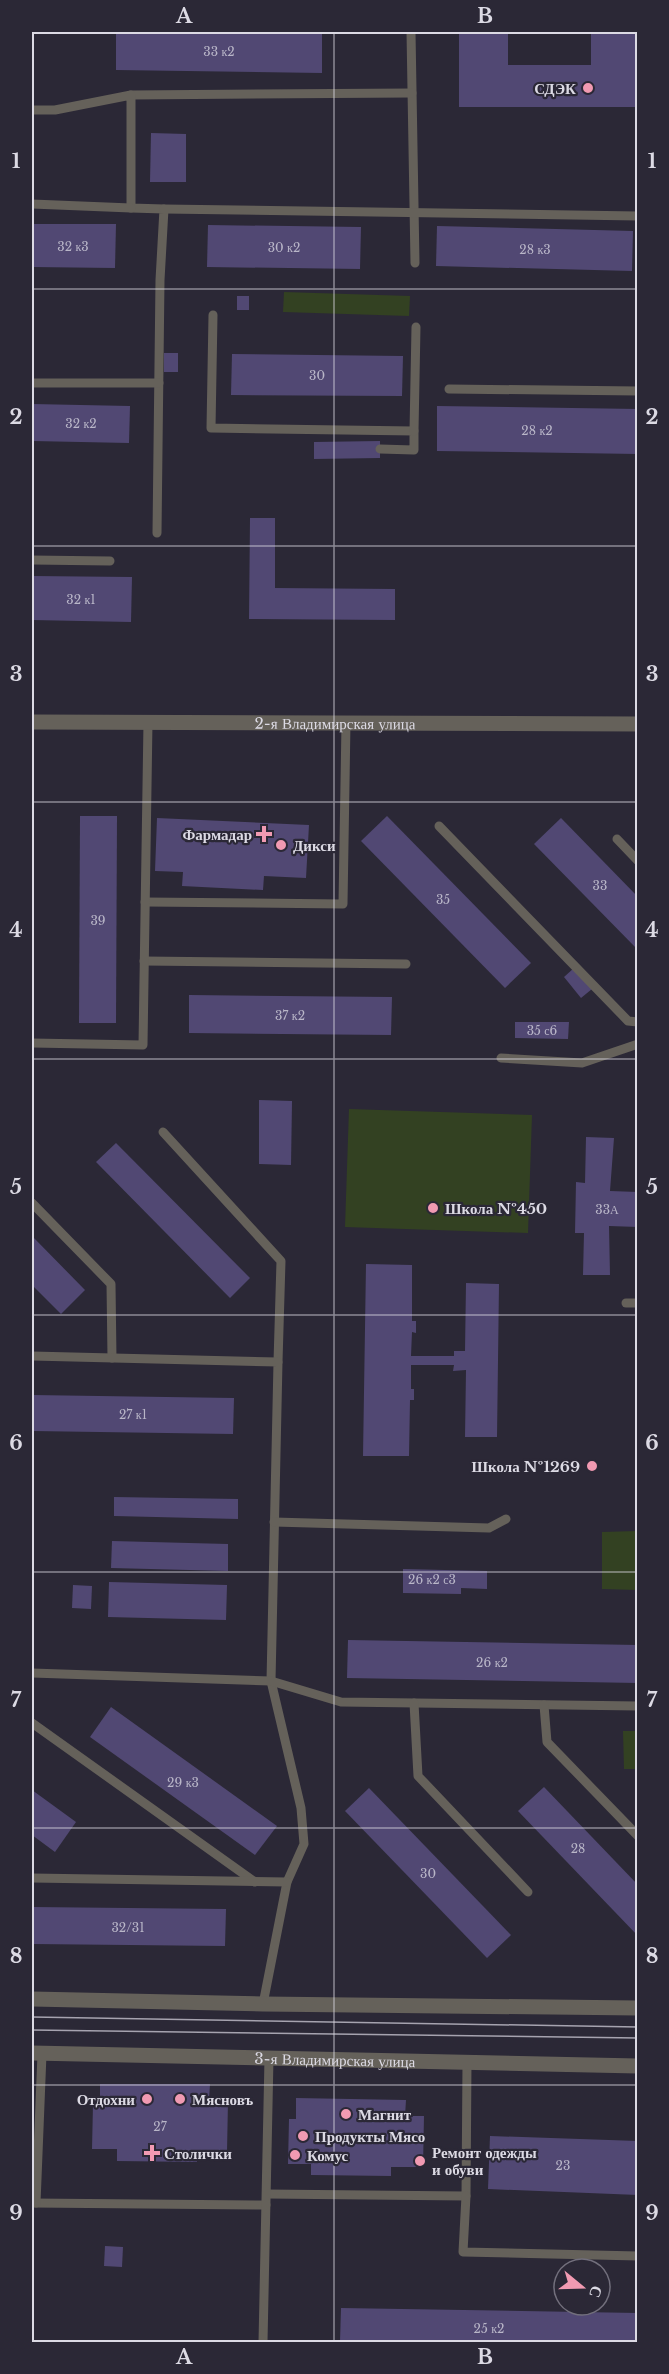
<svg xmlns="http://www.w3.org/2000/svg" width="669" height="2374" viewBox="0 0 669 2374" font-family="'Libre Baskerville',serif">
<style>
.green{fill:#334122}
.building{fill:#514873}
.lines{fill:none;stroke-linecap:round;stroke-linejoin:round}
.service{stroke:#65615a;stroke-width:9}
.tertiary{stroke:#65615a;stroke-width:15}
.tram{stroke:#a6a3af;stroke-width:1.5}
.grid{fill:none;stroke:#dcdae4;stroke-width:1.5;stroke-opacity:0.55}
.poi-dot{fill:#f19ab2;stroke:#2b2836;stroke-width:2}
.labels{text-anchor:middle;dominant-baseline:central;stroke-width:4.5;stroke-linejoin:round;paint-order:stroke}
.number-label{font-size:12px;fill:#b9b6c8}
.poi-label{font-size:15px;font-weight:bold;fill:#dcdae4;stroke:#2b2836;text-anchor:start}
.street-label{font-size:15px;fill:#dcdae4;stroke:#2b2836}
.neatline{fill:none;stroke:#dcdae4;stroke-width:2}
.grid-label{font-size:20px;text-anchor:middle;font-weight:bold;fill:#dcdae4}
</style>
<rect width="100%" height="100%" fill="#2b2836"/>
<g class="green">
<polygon points="284,292 410,296 409,316 283,312"/>
<polygon points="349,1109 532,1115 528,1233 345,1227"/>
<polygon points="637,1531 637,1590 602,1589 602,1532"/>
<polygon points="623,1731 637,1731 637,1769 624,1769"/>
</g>
<g class="building">
<polygon points="116,32 322,32 322,73 116,70"/>
<polygon points="459,32 508,32 508,65 591,65 591,32 637,32 637,107 459,107"/>
<polygon points="151,133 186,134 186,182 150,182"/>
<polygon points="32,224 116,224 115,268 32,267"/>
<polygon points="208,225 361,227 360,269 207,267"/>
<polygon points="437,226 633,231 632,271 436,266"/>
<rect x="237" y="296" width="12" height="14"/>
<rect x="164" y="353" width="14" height="19"/>
<polygon points="232,354 403,356 402,396 231,395"/>
<polygon points="32,404 130,406 129,443 32,441"/>
<polygon points="437,406 638,409 638,454 437,451"/>
<polygon points="380,441 380,458 314,459 314,442"/>
<polygon points="250,518 275,518 275,588 395,589 395,620 249,619"/>
<polygon points="32,576 132,577 131,622 32,620"/>
<polygon points="80,816 117,816 116,1023 79,1023"/>
<polygon points="387,816 531,963 505,988 361,841"/>
<polygon points="157,818 309,825 306,878 264,876 263,890 182,886 183,872 155,871"/>
<polygon points="561,818 638,897 638,950 534,844"/>
<polygon points="574,968 592,989 581,998 564,977"/>
<polygon points="189,995 392,997 391,1035 189,1033"/>
<polygon points="515,1022 569,1022 568,1039 515,1038"/>
<polygon points="259,1100 292,1101 291,1165 259,1164"/>
<polygon points="586,1137 614,1138 610,1191 638,1192 638,1227 609,1226 610,1275 583,1275 584,1233 575,1233 576,1182 585,1183"/>
<polygon points="116,1143 250,1278 230,1298 96,1162"/>
<polygon points="32,1236 85,1290 61,1314 32,1285"/>
<polygon points="366,1264 412,1265 412,1321 416,1321 416,1333 412,1332 411,1356 454,1356 454,1351 465,1351 466,1283 499,1284 497,1437 465,1437 466,1370 453,1371 454,1365 411,1365 411,1389 414,1389 414,1400 410,1400 409,1456 363,1456"/>
<polygon points="32,1395 234,1398 233,1434 32,1431"/>
<polygon points="114,1497 238,1499 238,1519 114,1516"/>
<polygon points="112,1541 228,1544 228,1571 111,1568"/>
<polygon points="403,1569 487,1571 487,1589 461,1588 461,1594 403,1593"/>
<polygon points="109,1582 227,1585 226,1620 108,1617"/>
<polygon points="73,1585 92,1586 91,1609 72,1608"/>
<polygon points="348,1640 638,1645 638,1683 347,1678"/>
<polygon points="111,1707 277,1826 255,1855 90,1737"/>
<polygon points="544,1787 638,1885 638,1936 518,1811"/>
<polygon points="369,1788 511,1935 487,1958 345,1811"/>
<polygon points="32,1790 76,1822 55,1852 32,1835"/>
<polygon points="32,1907 226,1909 225,1946 32,1944"/>
<polygon points="100,2084 210,2084 209,2100 228,2101 227,2152 197,2152 197,2162 117,2161 117,2149 92,2149 93,2104 100,2104"/>
<polygon points="296,2098 406,2100 405,2116 424,2116 423,2167 391,2167 391,2176 311,2175 311,2164 288,2164 289,2119 296,2119"/>
<polygon points="490,2136 638,2141 638,2195 488,2189"/>
<polygon points="105,2246 123,2247 122,2267 104,2266"/>
<polygon points="341,2308 638,2313 638,2342 340,2342"/>
</g>
<g class="lines">
<g class="service">
<polyline points="411,32 415,263"/>
<polyline points="131,95 412,93"/>
<polyline points="32,110 55,110 131,95 131,208 164,209 160,280 157,533"/>
<polyline points="32,204 131,208"/>
<polyline points="164,209 638,216"/>
<polyline points="213,315 211,428 414,431 414,450 380,449"/>
<polyline points="32,383 159,383"/>
<polyline points="449,389 638,391"/>
<polyline points="414,431 416,327"/>
<polyline points="32,560 110,561"/>
<polyline points="439,826 628,1021 638,1022"/>
<polyline points="617,839 638,861"/>
<polyline points="145,902 343,904 346,723"/>
<polyline points="144,961 406,964"/>
<polyline points="32,1043 143,1045 148,722"/>
<polyline points="501,1058 582,1063 638,1044"/>
<polyline points="163,1132 281,1261 278,1362"/>
<polyline points="32,1203 111,1284 112,1358"/>
<polyline points="626,1303 638,1303"/>
<polyline points="32,1356 278,1362 271,1681 301,1808 304,1844 287,1882 263,2004"/>
<polyline points="274,1522 489,1528 506,1519"/>
<polyline points="32,1673 271,1681 341,1702 638,1706"/>
<polyline points="414,1703 418,1776 528,1892"/>
<polyline points="544,1705 547,1742 638,1836"/>
<polyline points="32,1723 255,1882"/>
<polyline points="32,1878 287,1882"/>
<polyline points="267,2194 466,2196 467,2062"/>
<polyline points="466,2196 463,2252 638,2256"/>
<polyline points="32,2203 266,2205"/>
<polyline points="36,2203 42,2054"/>
<polyline points="263,2342 269,2058"/>
</g>
<g class="tertiary">
<path id="s1" d="M32 722 638 724"/>
<polyline points="32,1999 263,2004 638,2008"/>
<path id="s2" d="M32 2053 638 2066"/>
</g>
<g class="tram">
<polyline points="32,2017 638,2027"/>
<polyline points="32,2030 638,2038"/>
</g>
</g>
<path class="grid" d="M334 32V2342M32 289H638M32 546H638M32 802H638M32 1059H638M32 1315H638M32 1572H638M32 1828H638M32 2085H638"/>
<g class="poi-dot">
<circle cx="588" cy="88" r="6"/>
<path d="M261 825h6v6h6v6h-6v6h-6v-6h-6v-6h6z"/>
<circle cx="281" cy="845" r="6"/>
<circle cx="433" cy="1208" r="6"/>
<circle cx="592" cy="1466" r="6"/>
<circle cx="147" cy="2099" r="6"/>
<circle cx="180" cy="2099" r="6"/>
<circle cx="346" cy="2114" r="6"/>
<circle cx="303" cy="2136" r="6"/>
<path d="M149 2144h6v6h6v6h-6v6h-6v-6h-6v-6h6z"/>
<circle cx="295" cy="2155" r="6"/>
<circle cx="420" cy="2161" r="6"/>
</g>
<g class="labels">
<g class="number-label">
<text x="219" y="51">33 к2</text>
<text x="73" y="246">32 к3</text>
<text x="284" y="247">30 к2</text>
<text x="535" y="249">28 к3</text>
<text x="317" y="375">30</text>
<text x="81" y="423">32 к2</text>
<text x="537" y="430">28 к2</text>
<text x="81" y="599">32 к1</text>
<text x="600" y="885">33</text>
<text x="443" y="899">35</text>
<text x="98" y="920">39</text>
<text x="290" y="1015">37 к2</text>
<text x="542" y="1030">35 с6</text>
<text x="607" y="1209">33А</text>
<text x="133" y="1414">27 к1</text>
<text x="432" y="1579">26 к2 с3</text>
<text x="492" y="1662">26 к2</text>
<text x="183" y="1782">29 к3</text>
<text x="578" y="1848">28</text>
<text x="428" y="1873">30</text>
<text x="128" y="1927">32/31</text>
<text x="160" y="2126">27</text>
<text x="563" y="2165">23</text>
<text x="489" y="2328">25 к2</text>
</g>
<g class="poi-label">
<text x="576" y="88" text-anchor="end">СДЭК</text>
<text x="252" y="834" text-anchor="end">Фармадар</text>
<text x="293" y="845">Дикси</text>
<text x="445" y="1208">Школа №450</text>
<text x="580" y="1466" text-anchor="end">Школа №1269</text>
<text x="135" y="2099" text-anchor="end">Отдохни</text>
<text x="192" y="2099">Мясновъ</text>
<text x="358" y="2114">Магнит</text>
<text x="315" y="2136">Продукты Мясо</text>
<text x="432" y="2152">Ремонт одежды<tspan x="432" dy="17">и обуви</tspan></text>
<text x="164" y="2153">Столички</text>
<text x="307" y="2155">Комус</text>
</g>
<g class="street-label">
<text stroke="none"><textPath href="#s1" startOffset="303">2-я Владимирская улица</textPath></text>
<text stroke="none"><textPath href="#s2" startOffset="303">3-я Владимирская улица</textPath></text>
</g>
</g>
<rect width="669" height="2374" fill="none" stroke="#2b2836" stroke-width="66"/>
<g transform="translate(582 2287) rotate(109)"><circle r="28" fill="#2b2836" stroke="#726f7c" stroke-width="1.5"/>
<path d="M0-4.5L10 22L0 15L-10 22Z" fill="#f19ab2"/>
<text y="-9" font-size="16" font-weight="bold" text-anchor="middle" fill="#dcdae4">С</text>
</g>
<rect x="33" y="33" width="603" height="2308" class="neatline"/>
<g class="grid-label">
<text x="184" y="23">A</text>
<text x="485" y="23">B</text>
<text x="16" y="168">1</text>
<text x="652" y="168">1</text>
<text x="16" y="424">2</text>
<text x="652" y="424">2</text>
<text x="16" y="681">3</text>
<text x="652" y="681">3</text>
<text x="16" y="937">4</text>
<text x="652" y="937">4</text>
<text x="16" y="1194">5</text>
<text x="652" y="1194">5</text>
<text x="16" y="1450">6</text>
<text x="652" y="1450">6</text>
<text x="16" y="1707">7</text>
<text x="652" y="1707">7</text>
<text x="16" y="1963">8</text>
<text x="652" y="1963">8</text>
<text x="16" y="2220">9</text>
<text x="652" y="2220">9</text>
<text x="184" y="2364">A</text>
<text x="485" y="2364">B</text>
</g>
</svg>
